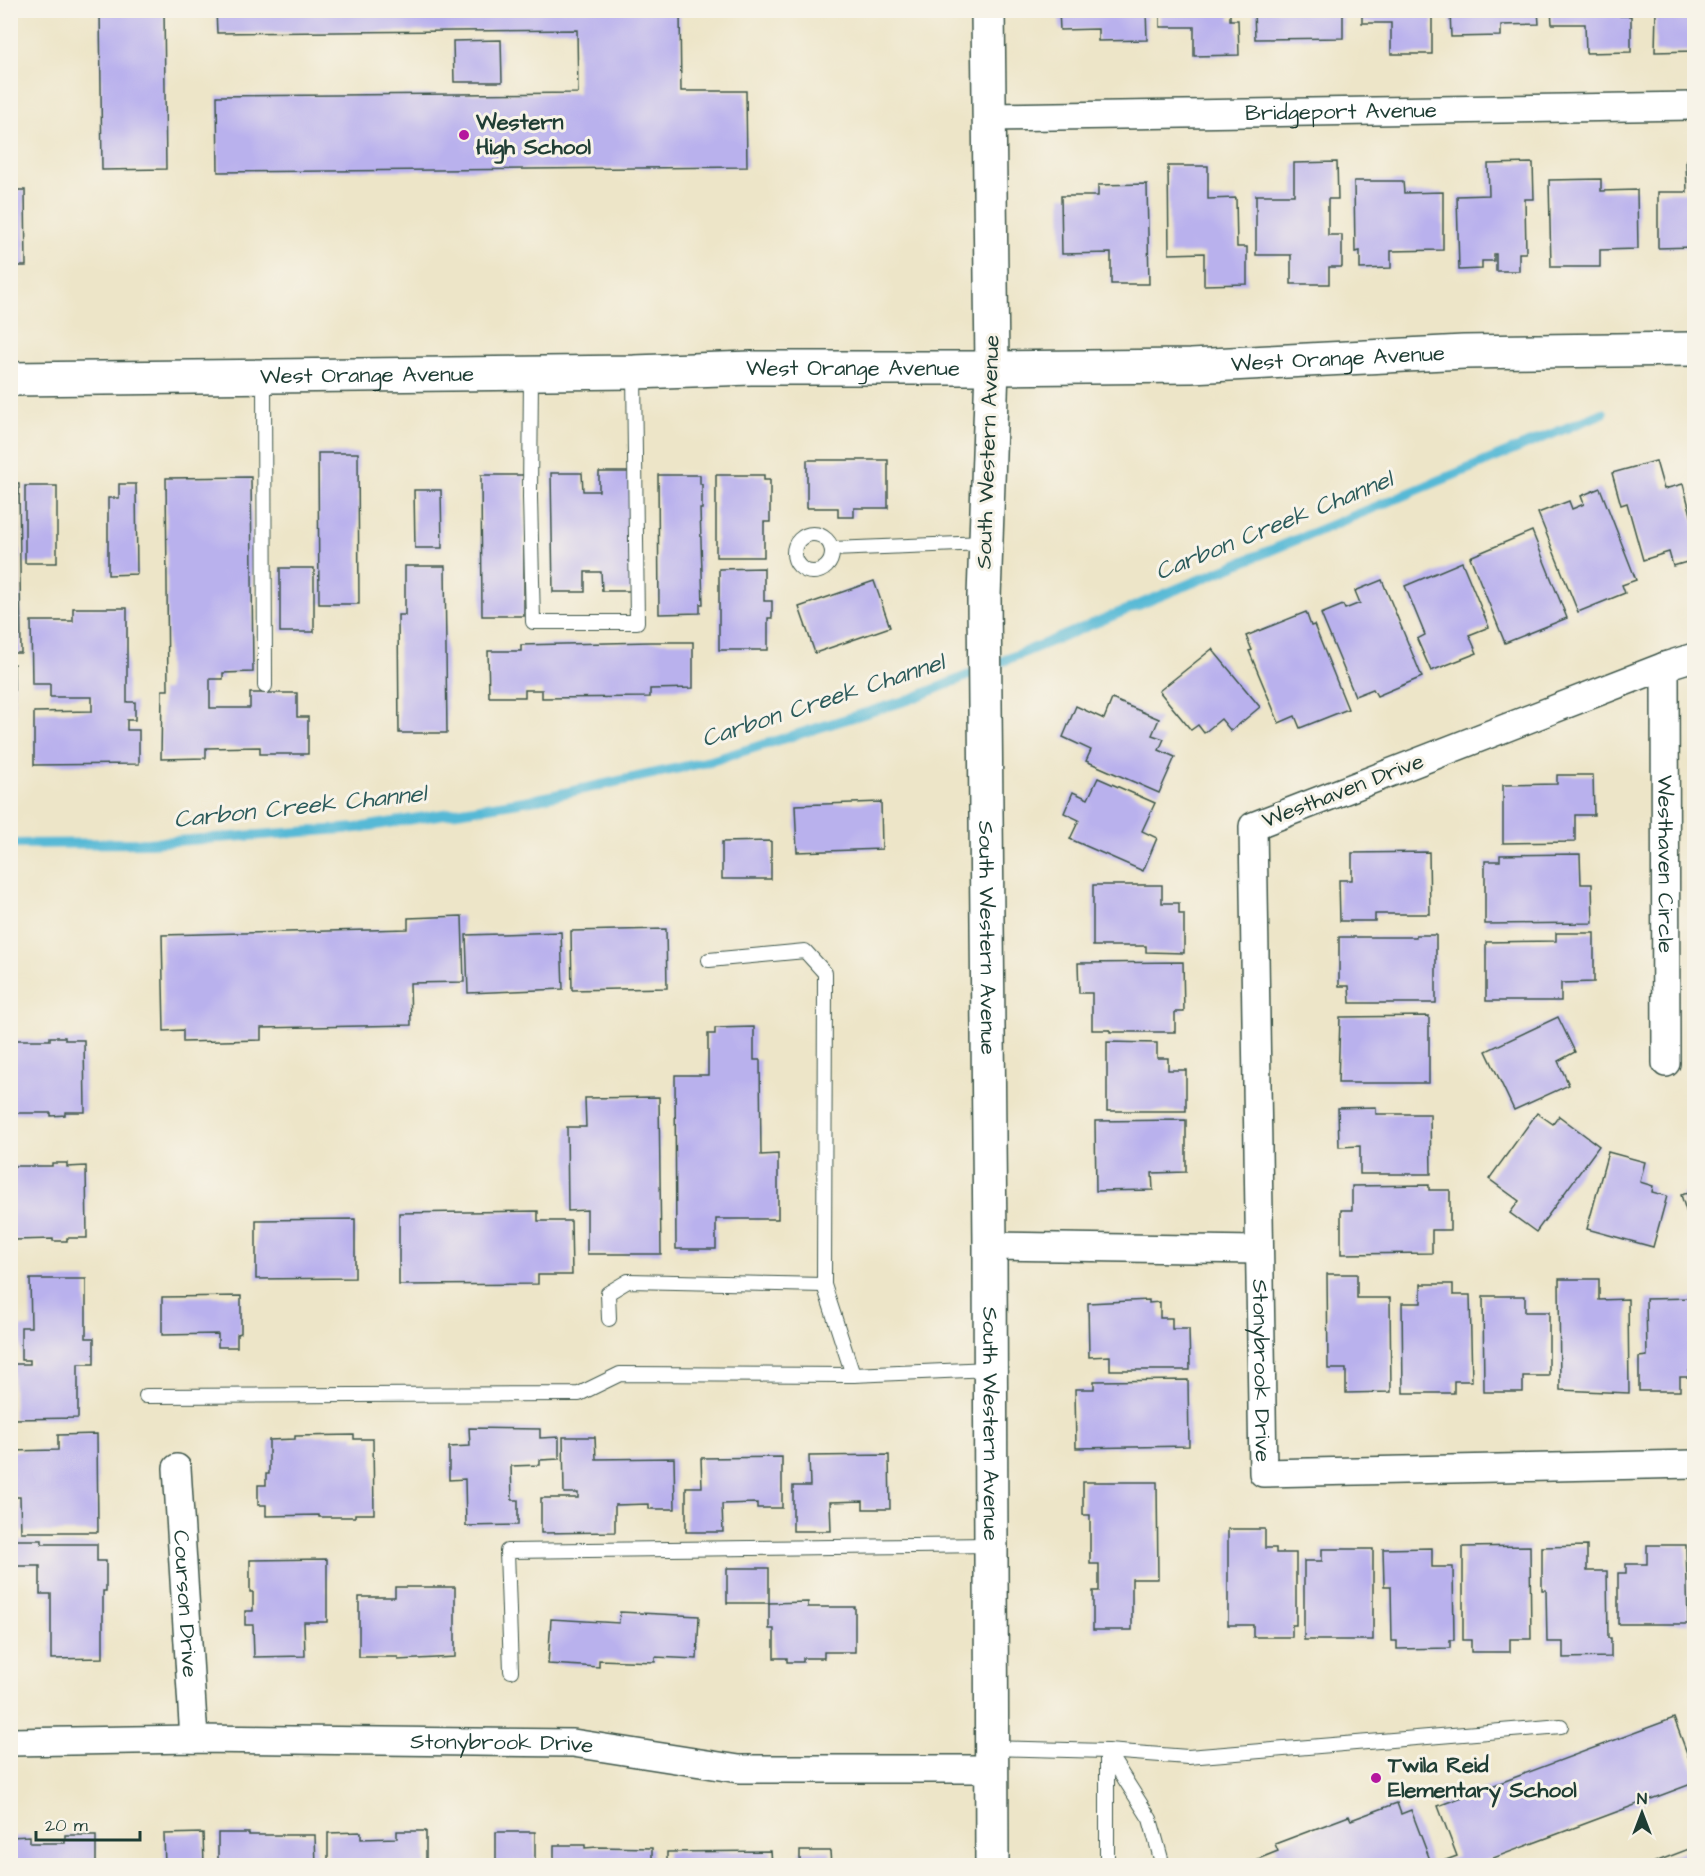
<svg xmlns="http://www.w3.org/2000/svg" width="1705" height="1876" viewBox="0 0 1705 1876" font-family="'Architects Daughter',sans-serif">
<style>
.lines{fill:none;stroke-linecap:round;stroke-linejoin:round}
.stream{stroke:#57b9d6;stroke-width:10}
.building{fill:#b9b1ed}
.service-casing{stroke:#3e564a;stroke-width:16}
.minor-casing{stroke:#3e564a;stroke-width:30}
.tertiary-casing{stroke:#3e564a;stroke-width:36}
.secondary-casing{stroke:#3e564a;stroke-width:36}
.service{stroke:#fff;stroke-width:14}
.minor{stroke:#fff;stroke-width:27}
.tertiary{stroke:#fff;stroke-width:33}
.secondary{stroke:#fff;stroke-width:33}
.poi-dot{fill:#b5179e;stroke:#f7f3e8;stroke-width:2}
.labels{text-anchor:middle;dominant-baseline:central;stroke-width:6;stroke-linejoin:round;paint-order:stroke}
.street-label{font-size:22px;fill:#1f3d34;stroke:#f7f3e8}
.poi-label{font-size:22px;font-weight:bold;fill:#1f3d34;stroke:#f7f3e8;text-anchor:start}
.water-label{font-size:24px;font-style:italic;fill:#2d5c5c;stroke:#f7f3e8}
</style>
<rect width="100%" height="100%" fill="#f7f3e8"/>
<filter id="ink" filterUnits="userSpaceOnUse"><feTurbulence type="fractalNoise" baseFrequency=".0167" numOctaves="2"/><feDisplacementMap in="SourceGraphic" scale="12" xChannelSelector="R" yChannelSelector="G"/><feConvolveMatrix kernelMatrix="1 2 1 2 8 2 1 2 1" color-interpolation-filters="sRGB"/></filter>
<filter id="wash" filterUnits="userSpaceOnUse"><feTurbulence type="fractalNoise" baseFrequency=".008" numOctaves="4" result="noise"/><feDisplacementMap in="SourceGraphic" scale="24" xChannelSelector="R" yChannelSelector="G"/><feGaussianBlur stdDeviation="1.35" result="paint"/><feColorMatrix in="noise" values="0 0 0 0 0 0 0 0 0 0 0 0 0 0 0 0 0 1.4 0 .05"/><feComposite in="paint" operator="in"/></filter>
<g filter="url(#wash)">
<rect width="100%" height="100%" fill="#ede5c8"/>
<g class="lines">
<polyline class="stream" points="10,844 148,843 357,828 537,799 711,761 911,699 1603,413"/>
</g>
<g id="blocks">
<g class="building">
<polygon points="100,10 164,10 166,169 102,170"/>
<polygon points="216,10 680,10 681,91 746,91 747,167 218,172 217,96 578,93 577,30 217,33"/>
<polygon points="1059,10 1146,10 1147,40 1098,41 1098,29 1060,30"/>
<polygon points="1160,10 1230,10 1230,20 1238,20 1239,55 1194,56 1194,27 1160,27"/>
<polygon points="1254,10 1343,10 1343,38 1255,39"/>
<polygon points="1362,10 1432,10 1432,54 1391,54 1391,23 1362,23"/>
<polygon points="1450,10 1538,10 1539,24 1501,25 1501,36 1451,37"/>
<polygon points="1551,10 1620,10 1620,16 1631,16 1631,52 1586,53 1585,24 1552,24"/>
<polygon points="1656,10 1694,10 1694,51 1655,52"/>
<polygon points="501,40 502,82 454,82 453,41"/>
<polygon points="1686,160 1694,160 1694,247 1658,248 1658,192 1687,192"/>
<polygon points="1337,162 1338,199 1328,199 1328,235 1342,235 1342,267 1329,267 1329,284 1291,284 1291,255 1256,255 1256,195 1294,195 1294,163"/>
<polygon points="1533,163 1534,199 1525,199 1526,253 1519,253 1519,271 1496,271 1496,254 1494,254 1494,261 1482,261 1482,269 1459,270 1457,196 1489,195 1488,164"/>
<polygon points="1168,166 1208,166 1208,199 1236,198 1237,247 1247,247 1247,284 1204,285 1204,253 1169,254"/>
<polygon points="1601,179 1601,191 1637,190 1638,249 1600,250 1600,267 1551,267 1549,180"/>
<polygon points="1354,181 1403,181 1404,193 1443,192 1443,250 1391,251 1391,268 1360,269 1360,251 1355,252"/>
<polygon points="1147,184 1149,284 1111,284 1111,253 1062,254 1061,196 1098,196 1098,185"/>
<polygon points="10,190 25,190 26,266 10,266"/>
<polygon points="318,453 358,453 359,604 319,604"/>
<polygon points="807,460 888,460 888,508 854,508 854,517 838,517 838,508 807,508"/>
<polygon points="1656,461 1664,489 1683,484 1694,526 1694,560 1673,566 1669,552 1643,560 1627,503 1621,505 1612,473"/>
<polygon points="599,472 631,472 632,591 602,591 601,572 585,572 585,592 553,592 551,473 582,473 583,491 599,491"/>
<polygon points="481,475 524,475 524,616 482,616"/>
<polygon points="658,475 700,475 700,484 702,484 702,509 700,509 703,604 700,604 700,613 659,614"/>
<polygon points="716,475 764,475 764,480 770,480 770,522 764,522 764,557 716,557"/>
<polygon points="251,477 253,672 223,673 223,679 210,679 210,708 250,708 250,693 297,693 297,717 308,717 308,754 260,754 260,747 206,748 206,758 161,759 162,690 168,690 166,478"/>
<polygon points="10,483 19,483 21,653 10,653"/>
<polygon points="119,484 136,484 137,574 108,575 108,498 119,498"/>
<rect x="25" y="486" width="32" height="77"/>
<polygon points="1600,488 1636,580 1622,585 1625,593 1578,612 1538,513 1569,501 1572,509 1584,504 1581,496"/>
<polygon points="414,490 441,490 442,548 415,548"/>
<polygon points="1532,531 1567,618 1505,643 1470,557"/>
<polygon points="1462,562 1489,627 1469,635 1477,653 1431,671 1417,639 1425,635 1405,586"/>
<polygon points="405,566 445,566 447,733 399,733 398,615 405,615"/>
<rect x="280" y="568" width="34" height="64"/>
<polygon points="764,568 764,601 772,601 772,618 768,618 768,650 719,650 719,569"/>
<polygon points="1382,580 1422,677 1377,696 1373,689 1355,696 1321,614 1343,605 1345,609 1360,603 1355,591"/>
<polygon points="874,581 890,627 815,653 799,607"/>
<polygon points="73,608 127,608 127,702 135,702 135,720 127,720 127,730 139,730 139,764 34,765 34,712 92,711 92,697 50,697 50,684 32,684 31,621 73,621"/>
<polygon points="1306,612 1311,626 1314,625 1348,709 1300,728 1295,716 1279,723 1249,651 1252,650 1246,636"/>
<polygon points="650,642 693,642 693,688 650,689 650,697 542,698 542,690 525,690 525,697 489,697 488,651 521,651 521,645"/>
<polygon points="1212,649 1260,707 1231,731 1221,719 1204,733 1198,725 1191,730 1159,691"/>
<polygon points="10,664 14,664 15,765 10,765"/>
<polygon points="1112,699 1159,719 1152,735 1164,739 1159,750 1175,757 1159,793 1086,761 1091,750 1063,737 1076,706 1104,719"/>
<polygon points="1557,775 1593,775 1594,815 1575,815 1575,842 1503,843 1503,785 1557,784"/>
<polygon points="1098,778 1155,803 1142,831 1157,838 1143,871 1070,839 1079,820 1064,813 1073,792 1088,799"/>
<polygon points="881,802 882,849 797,852 795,805"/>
<polygon points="771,841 771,879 722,879 722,842"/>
<polygon points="1429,852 1430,914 1375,914 1375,921 1340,921 1339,880 1352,880 1352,853"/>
<polygon points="1580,854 1581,884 1592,884 1593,923 1485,924 1485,861 1500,861 1500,855"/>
<polygon points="1093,885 1162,885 1162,903 1179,903 1179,914 1184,914 1184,953 1146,952 1146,946 1093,946"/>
<polygon points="462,916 464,982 410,983 411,1025 261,1028 261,1040 183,1042 183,1030 164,1031 162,935 408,929 408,918"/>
<polygon points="666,929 667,988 572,990 571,931"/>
<polygon points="561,932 563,989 468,993 466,935"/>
<polygon points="1556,933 1594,933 1594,982 1561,983 1561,1001 1486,1001 1486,942 1556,941"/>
<polygon points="1416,935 1436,935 1436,1003 1350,1003 1349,986 1339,986 1339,937 1416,937"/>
<polygon points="1183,962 1184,1012 1175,1012 1175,1032 1110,1032 1110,1030 1092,1030 1092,993 1079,993 1078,963"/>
<polygon points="1429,1016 1429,1083 1338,1083 1340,1017"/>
<polygon points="1558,1017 1575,1052 1558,1061 1569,1085 1514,1110 1486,1051"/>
<polygon points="754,1027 754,1060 760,1060 761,1155 778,1154 778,1219 716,1219 716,1249 676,1249 675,1075 708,1075 708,1034 715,1034 715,1028"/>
<polygon points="50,1037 65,1037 65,1040 84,1040 85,1112 65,1112 65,1115 51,1116 51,1113 10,1113 10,1040 50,1040"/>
<polygon points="1107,1042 1157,1043 1157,1058 1168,1058 1168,1070 1186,1070 1186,1111 1107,1111"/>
<polygon points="659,1097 661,1254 587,1254 587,1210 568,1211 567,1127 586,1127 585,1098"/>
<polygon points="1376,1107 1376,1114 1430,1114 1431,1174 1360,1174 1360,1146 1339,1147 1338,1108"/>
<polygon points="1537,1113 1553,1124 1559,1116 1599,1146 1536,1232 1510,1213 1519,1201 1489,1179"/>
<polygon points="1186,1120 1186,1172 1152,1173 1153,1190 1096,1191 1095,1121"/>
<polygon points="1608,1152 1645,1162 1640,1182 1653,1186 1652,1192 1667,1196 1653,1247 1587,1229"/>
<polygon points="52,1163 67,1163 67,1167 86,1166 87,1238 67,1238 67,1241 53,1241 53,1239 14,1240 14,1242 10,1242 10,1164 14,1164 14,1166 52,1166"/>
<polygon points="1429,1185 1429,1190 1450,1190 1450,1230 1432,1230 1432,1253 1341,1254 1341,1210 1352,1210 1352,1186"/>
<polygon points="1694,1191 1694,1235 1681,1195"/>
<polygon points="538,1211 538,1221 571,1221 572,1275 538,1275 538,1284 399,1285 399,1213"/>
<polygon points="355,1219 355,1278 256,1279 256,1220"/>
<polygon points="1327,1274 1357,1274 1357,1298 1390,1298 1391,1392 1346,1393 1346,1369 1328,1369"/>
<polygon points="30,1279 86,1279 86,1338 94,1338 94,1364 78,1364 78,1418 14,1419 13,1364 30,1364 30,1360 21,1360 21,1327 31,1327"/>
<polygon points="1559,1279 1599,1279 1599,1300 1628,1299 1629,1393 1560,1390"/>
<polygon points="1421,1284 1453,1284 1453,1295 1470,1295 1472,1381 1454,1381 1454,1393 1403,1393 1402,1303 1421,1303"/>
<polygon points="241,1296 241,1333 237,1334 237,1347 218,1347 218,1334 162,1335 162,1297"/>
<polygon points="1483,1296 1525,1296 1525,1312 1549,1312 1549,1376 1523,1376 1523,1392 1484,1392"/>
<polygon points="1694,1298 1694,1371 1689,1371 1689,1377 1680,1377 1680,1391 1639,1391 1639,1357 1647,1356 1646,1299"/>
<polygon points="1149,1300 1149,1303 1160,1302 1160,1318 1172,1318 1172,1329 1189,1329 1190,1370 1110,1370 1110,1356 1089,1357 1088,1303"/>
<polygon points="1188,1380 1189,1446 1076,1448 1075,1389 1094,1389 1094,1381"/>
<polygon points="469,1428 540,1429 540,1438 559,1437 559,1459 540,1460 540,1465 511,1466 512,1500 518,1500 518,1525 466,1526 465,1479 449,1480 449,1447 470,1446"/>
<polygon points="97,1434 98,1532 21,1532 20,1497 10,1497 10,1451 58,1450 58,1435"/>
<polygon points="354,1435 354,1439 373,1439 374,1514 355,1514 355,1517 319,1517 319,1515 266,1516 266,1505 258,1505 258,1485 266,1485 266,1474 269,1474 269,1440 295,1439 295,1436"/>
<polygon points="563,1437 595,1437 596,1459 674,1458 675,1509 649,1509 649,1504 615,1505 615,1532 541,1533 541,1498 578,1498 578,1493 564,1493"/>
<polygon points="889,1455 890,1509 863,1509 863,1501 830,1502 831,1531 793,1531 793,1486 810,1486 809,1456"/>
<polygon points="782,1457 782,1508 757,1508 757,1503 722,1504 723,1532 686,1532 686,1487 702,1487 701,1458"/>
<polygon points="1083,1482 1157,1482 1158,1579 1132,1579 1132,1630 1093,1630 1093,1591 1099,1591 1099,1564 1090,1564 1090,1515 1083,1515"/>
<polygon points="1228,1529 1265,1529 1265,1548 1276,1548 1276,1553 1296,1553 1296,1625 1292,1625 1292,1637 1253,1637 1253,1625 1228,1625"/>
<polygon points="10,1540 42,1540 42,1544 97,1544 97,1561 106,1561 106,1591 103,1591 103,1658 51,1659 51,1594 40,1594 40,1566 10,1566"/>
<polygon points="1647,1545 1686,1545 1688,1624 1618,1624 1618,1573 1626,1573 1626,1564 1647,1564"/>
<polygon points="1530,1546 1531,1639 1510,1639 1510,1652 1471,1652 1471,1640 1463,1640 1463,1547"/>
<polygon points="1587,1546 1587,1571 1607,1571 1608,1638 1611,1638 1611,1657 1563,1658 1563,1642 1547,1642 1546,1590 1542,1590 1542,1547"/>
<polygon points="1432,1548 1432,1567 1453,1567 1454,1640 1450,1640 1450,1648 1397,1649 1397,1641 1392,1641 1391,1586 1384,1586 1383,1549"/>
<polygon points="1322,1549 1373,1549 1373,1640 1304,1640 1304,1561 1322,1561"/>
<polygon points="327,1559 327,1622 304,1622 305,1656 254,1657 253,1625 245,1625 245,1611 253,1611 253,1592 250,1592 250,1560"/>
<rect x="727" y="1568" width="42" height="35"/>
<polygon points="395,1587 455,1587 455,1657 398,1660 398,1657 359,1657 359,1597 395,1597"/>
<polygon points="808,1602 808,1607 855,1607 855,1652 824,1652 824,1658 803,1658 803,1662 787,1662 787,1658 774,1658 774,1629 769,1629 769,1603"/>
<polygon points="620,1612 699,1616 697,1659 655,1657 655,1662 599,1660 599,1667 548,1664 551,1619 619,1623"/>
<polygon points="1674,1718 1694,1772 1694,1783 1472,1866 1240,1866 1278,1851 1275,1844 1349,1816 1351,1820 1397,1803 1401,1814 1411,1810 1432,1865 1457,1856 1438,1806"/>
<polygon points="397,1831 426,1831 426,1866 328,1866 328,1833 361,1832 361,1839 397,1838"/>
<rect x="496" y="1832" width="39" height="34"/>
<polygon points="203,1833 204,1866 165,1866 164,1834"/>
<polygon points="218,1833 249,1833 249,1835 315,1835 316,1866 218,1866"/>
<polygon points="65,1835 96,1835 96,1866 10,1866 10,1837 30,1836 30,1843 65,1843"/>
<polygon points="554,1845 585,1845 585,1848 597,1847 652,1848 652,1866 554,1866"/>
<polygon points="1694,1847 1694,1866 1647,1866 1647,1865"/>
<polygon points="771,1851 772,1866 667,1866 667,1852"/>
<polygon points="800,1851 830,1851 831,1866 800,1866"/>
</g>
</g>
</g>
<g filter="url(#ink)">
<use href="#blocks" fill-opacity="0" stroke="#3e564a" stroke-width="1.5"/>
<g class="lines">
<g class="service-casing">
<g id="service">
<polyline points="531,373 530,497 533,622 637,622 634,372"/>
<polyline points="264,375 265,686"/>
<circle cx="813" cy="553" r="19"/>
<polyline points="832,549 985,543"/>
<polyline points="709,960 805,951 825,973 824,1285 853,1375"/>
<polyline points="609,1319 608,1293 628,1281 824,1285"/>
<polyline points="146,1396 579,1394 620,1374 853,1375 990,1369"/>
<polyline points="511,1671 507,1551 990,1545"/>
<polyline points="990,1748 1107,1751 1188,1757 1561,1726"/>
<polyline points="1107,1751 1150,1819 1163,1866"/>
<polyline points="1107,1866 1107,1751"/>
</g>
</g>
<g class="minor-casing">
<g id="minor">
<path id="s1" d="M989 117 1694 106"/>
<path id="s2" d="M1694 657 1665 666 1253 826 1263 1473 1694 1464"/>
<path id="s3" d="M1665 666 1666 1063"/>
<polyline points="990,1246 1258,1250"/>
<path id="s4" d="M177 1468 194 1739"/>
<path id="s5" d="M10 1742 194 1739 573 1743 739 1769H990"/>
</g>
</g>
<g class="tertiary-casing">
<g id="tertiary">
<path id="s6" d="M988 10 992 368 984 597 990 1246 992 1866"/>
<path id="s7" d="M992 368 1191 366 1464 352 1694 349"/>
</g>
</g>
<g class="secondary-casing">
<g id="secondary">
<path id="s8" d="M10 379 634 372 751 368H992"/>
</g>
</g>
<use href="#service" class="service"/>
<use href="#minor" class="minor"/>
<use href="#tertiary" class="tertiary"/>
<use href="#secondary" class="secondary"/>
</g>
</g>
<g class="poi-dot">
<circle cx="464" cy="135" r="6"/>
<circle cx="1376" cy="1778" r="6"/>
</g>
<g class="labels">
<g class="street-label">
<text stroke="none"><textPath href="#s1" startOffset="352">Bridgeport Avenue</textPath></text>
<text stroke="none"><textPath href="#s7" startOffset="346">West Orange Avenue</textPath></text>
<text stroke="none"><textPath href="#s8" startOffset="843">West Orange Avenue</textPath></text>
<text stroke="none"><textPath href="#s8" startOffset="357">West Orange Avenue</textPath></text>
<text transform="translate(988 452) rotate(-88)">South Western Avenue</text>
<text transform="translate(1343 791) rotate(-21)">Westhaven Drive</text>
<text stroke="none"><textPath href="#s3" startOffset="198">Westhaven Circle</textPath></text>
<text stroke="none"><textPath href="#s6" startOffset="928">South Western Avenue</textPath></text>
<text stroke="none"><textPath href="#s2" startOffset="1017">Stonybrook Drive</textPath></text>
<text stroke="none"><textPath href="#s6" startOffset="1414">South Western Avenue</textPath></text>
<text stroke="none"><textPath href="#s4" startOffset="136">Courson Drive</textPath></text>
<text stroke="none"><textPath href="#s5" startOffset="492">Stonybrook Drive</textPath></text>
</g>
<g class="poi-label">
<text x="476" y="122">Western<tspan x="476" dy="25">High School</tspan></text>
<text x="1388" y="1765">Twila Reid<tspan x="1388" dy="25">Elementary School</tspan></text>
</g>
<g class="water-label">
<text transform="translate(1274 526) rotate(-22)">Carbon Creek Channel</text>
<text transform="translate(823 701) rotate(-18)">Carbon Creek Channel</text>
<text transform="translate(300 807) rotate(-6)">Carbon Creek Channel</text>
</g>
</g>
<rect width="1705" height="1876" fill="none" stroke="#f7f3e8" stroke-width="36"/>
<g transform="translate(1642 1813)" stroke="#f7f3e8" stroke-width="4.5" paint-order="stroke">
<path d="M0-4.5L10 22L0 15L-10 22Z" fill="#1f3d34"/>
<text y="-9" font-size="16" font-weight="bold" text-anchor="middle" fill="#1f3d34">N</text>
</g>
<path d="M36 1831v9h104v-9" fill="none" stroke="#1f3d34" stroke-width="3"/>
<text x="45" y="1831" font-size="18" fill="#1f3d34" stroke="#f7f3e8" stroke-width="4.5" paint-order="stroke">20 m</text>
</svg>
